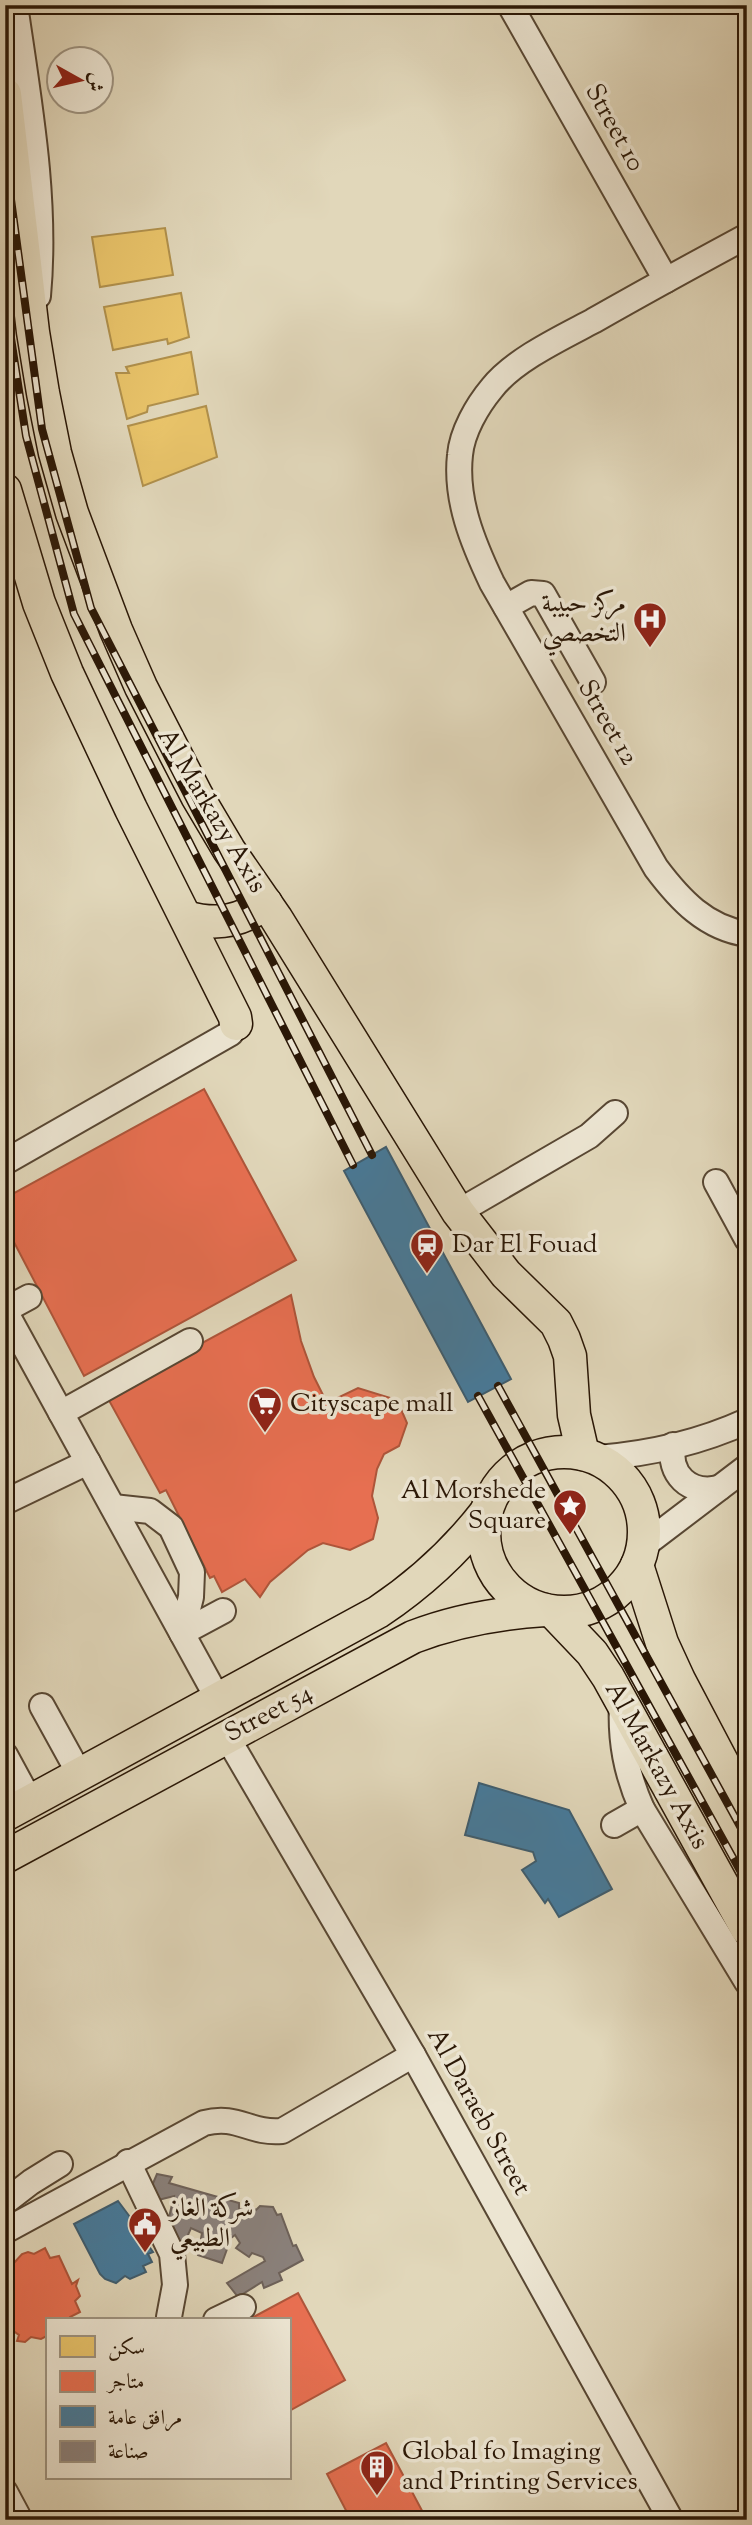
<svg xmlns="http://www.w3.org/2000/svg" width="752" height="2525" viewBox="0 0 752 2525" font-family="'Sorts Mill Goudy',Amiri,serif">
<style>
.homes{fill:#e9c46a;stroke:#b0904c;stroke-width:2}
.shops{fill:#e76f51;stroke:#ae553a;stroke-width:2}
.public{fill:#457b9d;stroke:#3d5d70;stroke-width:2}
.industry{fill:#8a817c;stroke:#6d6159;stroke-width:2}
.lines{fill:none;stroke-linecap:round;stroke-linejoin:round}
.minor-casing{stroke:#584733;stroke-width:28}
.major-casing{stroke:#2a1706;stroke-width:35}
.minor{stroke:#ece5d2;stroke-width:24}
.major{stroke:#e1d7ba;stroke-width:32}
.rail-casing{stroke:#2a1706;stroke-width:8}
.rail{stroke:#ece5d2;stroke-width:5;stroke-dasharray:16;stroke-linecap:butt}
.labels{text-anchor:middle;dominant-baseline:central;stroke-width:7;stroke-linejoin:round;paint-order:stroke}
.street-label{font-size:26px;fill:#2a1706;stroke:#ece5d2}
.poi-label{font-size:26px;fill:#2a1706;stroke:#ece5d2;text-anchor:start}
</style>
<rect width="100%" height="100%" fill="#e1d7ba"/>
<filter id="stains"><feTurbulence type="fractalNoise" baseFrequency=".00286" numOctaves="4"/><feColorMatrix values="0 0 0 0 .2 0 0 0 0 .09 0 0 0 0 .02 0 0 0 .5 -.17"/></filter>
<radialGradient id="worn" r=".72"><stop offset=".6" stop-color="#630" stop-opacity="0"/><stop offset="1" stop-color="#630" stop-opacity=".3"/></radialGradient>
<g class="homes">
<polygon points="165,228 173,275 100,287 92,237"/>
<polygon points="181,293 189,337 168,344 167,339 113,350 104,307"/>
<polygon points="191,352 198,394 148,406 147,412 127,419 116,373 129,373 126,367"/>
<polygon points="206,406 217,457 143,486 128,426"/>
</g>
<g class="shops">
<polygon points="204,1089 296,1260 84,1376 5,1225 5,1198"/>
<polygon points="291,1295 301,1341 314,1377 327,1403 358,1388 397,1400 407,1423 399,1446 384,1454 377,1469 372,1496 378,1518 373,1539 350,1550 323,1543 308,1550 270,1582 260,1597 245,1579 222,1592 214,1576 210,1578 166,1490 160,1493 106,1395"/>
<polygon points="45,2248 50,2258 59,2256 72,2284 78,2280 76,2286 80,2296 75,2301 80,2312 70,2317 68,2320 47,2320 47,2336 41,2339 31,2337 25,2342 17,2341 19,2335 12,2330 5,2317 5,2265 13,2264 22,2254 28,2252 34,2254"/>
<polygon points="298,2293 345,2380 289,2411 289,2320 248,2320"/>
<polygon points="386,2443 427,2520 351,2520 327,2474"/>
</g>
<g class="public">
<polygon points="386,1147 511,1379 468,1402 344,1171"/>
<polygon points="479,1783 569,1810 612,1889 559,1917 548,1899 545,1903 522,1870 536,1861 533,1852 465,1835"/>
<polygon points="118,2201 142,2233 141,2235 153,2252 148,2254 152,2262 143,2266 146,2272 130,2279 125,2276 116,2283 105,2279 100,2274 74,2224"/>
</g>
<polygon class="industry" points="157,2174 172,2177 169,2183 239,2203 239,2209 245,2210 246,2205 256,2210 260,2206 273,2207 277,2215 281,2214 293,2246 296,2245 303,2260 279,2273 282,2280 264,2288 262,2282 238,2297 227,2283 265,2261 263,2257 252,2253 249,2257 236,2248 240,2243 235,2235 231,2238 222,2263 198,2255 202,2233 191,2228 184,2244 172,2240 167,2226 174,2196 158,2200 151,2188"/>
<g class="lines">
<g class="minor-casing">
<g id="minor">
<path d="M15 5C29 102 47 199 38 296"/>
<polyline points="510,5 666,280"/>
<path d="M747 236C695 264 644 292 593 321 561 338 514 360 492 388 477 406 462 432 460 455 455 500 473 543 492 583L656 868C680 900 706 928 747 934"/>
<polyline points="506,607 531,593 543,594 593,682"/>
<polyline points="5,1162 231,1033 236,1024"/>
<polyline points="716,1182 747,1239"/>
<polyline points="458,1212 589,1136 615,1113"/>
<polyline points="5,1310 29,1297"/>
<polyline points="5,1311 218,1699"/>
<polyline points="61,1413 190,1341"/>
<path d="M673 1445C668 1474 689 1495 719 1488"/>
<path d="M598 1458C648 1454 701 1442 747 1421"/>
<polyline points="5,1502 88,1462"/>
<polyline points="113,1507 150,1511 171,1527 192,1572 191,1597 182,1633"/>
<polyline points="643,1546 747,1467"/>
<polyline points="182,1633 223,1611"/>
<path d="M622 1702C620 1741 626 1773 642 1809L747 1982"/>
<polyline points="42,1706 80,1775"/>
<polyline points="227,1737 413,2055 671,2520"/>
<polyline points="5,1755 30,1801"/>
<polyline points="614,1825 642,1809"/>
<polyline points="128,2162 172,2254 175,2285 169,2317"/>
<polyline points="5,2202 31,2182 60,2164"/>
<path d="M5 2231 204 2123C238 2114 249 2134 282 2131L413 2055"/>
<polyline points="216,2320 243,2307"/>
<polyline points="5,2492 20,2520"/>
</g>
</g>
<g class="major-casing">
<g id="major">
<polyline points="5,94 33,332 43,393 55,453 72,513 116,630 141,687 197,796 229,850 276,918 458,1212 506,1274 556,1323 564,1339 570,1356 574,1415 583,1454"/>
<polyline points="5,490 39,603 67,673 131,809 235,1017 236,1024"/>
<path d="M186 917C216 926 241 922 266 903"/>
<circle cx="564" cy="1532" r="80"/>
<polyline points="637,1565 662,1643 679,1680 747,1809"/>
<polyline points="553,1612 592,1653 608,1677 747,1929"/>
<path d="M5 1815 378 1612C420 1584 455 1552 486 1512"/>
<path d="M5 1857 413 1637C457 1620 499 1613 545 1610"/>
</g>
</g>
<use href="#minor" class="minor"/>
<use href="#major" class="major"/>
<g class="rail-casing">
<g id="rail">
<polyline points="5,155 42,429 91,608 372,1155"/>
<polyline points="5,299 26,436 74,614 353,1165"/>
<polyline points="498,1386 747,1839"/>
<polyline points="478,1396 747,1883"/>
</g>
</g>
<use href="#rail" class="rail"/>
</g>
<defs>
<g id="hospital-pin" transform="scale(1.75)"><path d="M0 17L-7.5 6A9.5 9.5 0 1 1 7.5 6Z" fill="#8f2418" stroke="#ece5d2"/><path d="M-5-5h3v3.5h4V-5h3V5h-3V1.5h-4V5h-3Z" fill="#fff"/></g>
<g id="station-pin" transform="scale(1.75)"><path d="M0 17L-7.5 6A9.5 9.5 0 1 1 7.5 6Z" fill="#8f2418" stroke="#ece5d2"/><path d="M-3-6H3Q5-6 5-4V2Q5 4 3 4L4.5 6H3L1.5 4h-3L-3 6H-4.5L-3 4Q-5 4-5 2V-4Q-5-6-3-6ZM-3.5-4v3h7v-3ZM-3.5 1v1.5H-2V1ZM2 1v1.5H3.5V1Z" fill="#fff"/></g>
<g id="supermarket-pin" transform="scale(1.75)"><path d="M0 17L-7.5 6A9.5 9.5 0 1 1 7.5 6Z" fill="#8f2418" stroke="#ece5d2"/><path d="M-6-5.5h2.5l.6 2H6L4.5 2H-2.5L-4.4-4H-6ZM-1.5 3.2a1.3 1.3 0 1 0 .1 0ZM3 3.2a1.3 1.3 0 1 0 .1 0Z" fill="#fff"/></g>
<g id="sight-pin" transform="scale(1.75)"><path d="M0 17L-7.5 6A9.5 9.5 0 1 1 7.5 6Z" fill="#8f2418" stroke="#ece5d2"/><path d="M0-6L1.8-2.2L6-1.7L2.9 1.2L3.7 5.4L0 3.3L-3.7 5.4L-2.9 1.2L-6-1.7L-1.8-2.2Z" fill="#fff"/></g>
<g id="civic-pin" transform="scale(1.75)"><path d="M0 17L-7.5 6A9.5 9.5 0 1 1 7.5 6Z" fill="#8f2418" stroke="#ece5d2"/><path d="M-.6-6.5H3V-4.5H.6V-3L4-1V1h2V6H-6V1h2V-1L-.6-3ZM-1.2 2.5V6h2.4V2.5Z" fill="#fff"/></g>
<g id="building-pin" transform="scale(1.75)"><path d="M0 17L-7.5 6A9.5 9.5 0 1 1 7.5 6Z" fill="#8f2418" stroke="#ece5d2"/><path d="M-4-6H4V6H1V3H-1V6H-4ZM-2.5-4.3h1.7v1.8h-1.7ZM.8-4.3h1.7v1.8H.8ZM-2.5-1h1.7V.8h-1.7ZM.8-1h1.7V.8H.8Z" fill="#fff"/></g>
</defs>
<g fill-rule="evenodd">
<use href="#hospital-pin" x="650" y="619"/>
<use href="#station-pin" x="427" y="1245"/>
<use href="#supermarket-pin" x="265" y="1404"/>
<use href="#sight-pin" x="570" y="1506"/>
<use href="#civic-pin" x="145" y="2224"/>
<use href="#building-pin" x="377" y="2467"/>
</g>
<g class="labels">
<g class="street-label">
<text transform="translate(614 128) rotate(61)">Street 10</text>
<text transform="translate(607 723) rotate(60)">Street 12</text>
<text transform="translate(211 811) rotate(59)">Al Markazy Axis</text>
<text transform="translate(269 1714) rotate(-28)">Street 54</text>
<text transform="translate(656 1766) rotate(61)">Al Markazy Axis</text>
<text transform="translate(478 2112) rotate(61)">Al Daraeb Street</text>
</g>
<g class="poi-label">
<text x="626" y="604" text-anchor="end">مركز حبيبة<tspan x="626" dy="30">التخصصي</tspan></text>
<text x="452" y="1245">Dar El Fouad</text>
<text x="290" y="1404">Cityscape mall</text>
<text x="546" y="1491" text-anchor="end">Al Morshede<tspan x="546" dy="30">Square</tspan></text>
<text x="170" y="2209">شركة الغاز<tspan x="170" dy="30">الطبيعي</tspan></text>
<text x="402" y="2452">Global fo Imaging<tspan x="402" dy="30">and Printing Services</tspan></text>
</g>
</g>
<rect width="752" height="2525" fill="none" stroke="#e1d7ba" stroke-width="28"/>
<rect x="7" y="7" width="738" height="2511" fill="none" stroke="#2a1706" stroke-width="3.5"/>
<rect x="14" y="14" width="724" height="2497" fill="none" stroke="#2a1706" stroke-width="2"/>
<rect x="46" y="2318" width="245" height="161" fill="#ece5d2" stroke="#9e9380" stroke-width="2"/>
<rect x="60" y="2336" width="35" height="21" fill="#e9c46a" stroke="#9e9380" stroke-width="2"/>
<text x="108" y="2354" font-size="21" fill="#2a1706">سكن</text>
<rect x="60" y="2371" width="35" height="21" fill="#e76f51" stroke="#9e9380" stroke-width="2"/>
<text x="108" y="2388" font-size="21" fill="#2a1706">متاجر</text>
<rect x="60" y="2406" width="35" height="21" fill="#457b9d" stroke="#9e9380" stroke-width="2"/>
<text x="108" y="2424" font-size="21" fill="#2a1706">مرافق عامة</text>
<rect x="60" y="2441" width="35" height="21" fill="#8a817c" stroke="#9e9380" stroke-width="2"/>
<text x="108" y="2458" font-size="21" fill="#2a1706">صناعة</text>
<g transform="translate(80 80) rotate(98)"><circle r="33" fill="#ece5d2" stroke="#9e9380" stroke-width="2"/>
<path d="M0-5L12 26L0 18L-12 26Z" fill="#8f2418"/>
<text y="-10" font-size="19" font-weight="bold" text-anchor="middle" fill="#2a1706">ش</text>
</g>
<rect width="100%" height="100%" filter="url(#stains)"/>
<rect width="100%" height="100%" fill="url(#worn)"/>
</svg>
